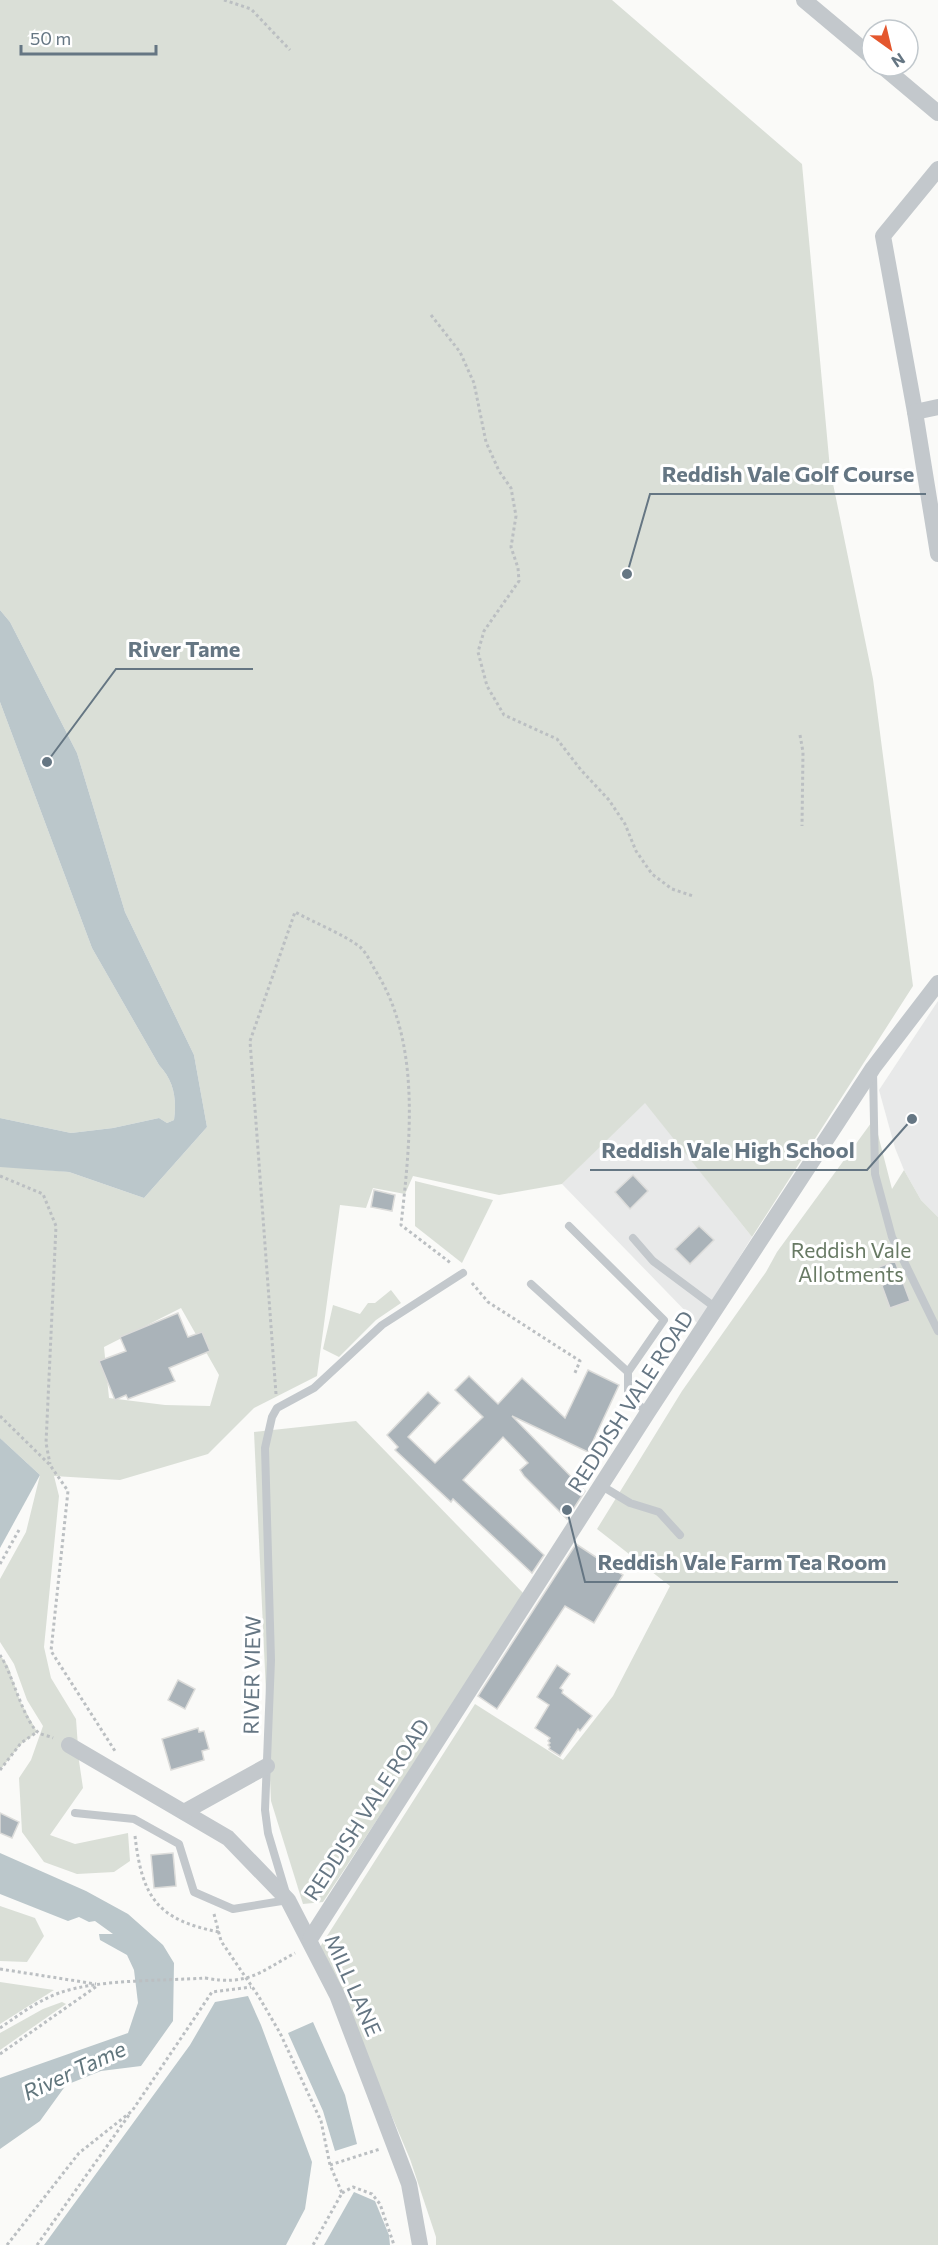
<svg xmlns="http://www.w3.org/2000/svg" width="938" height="2245" viewBox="0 0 938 2245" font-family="Commissioner,sans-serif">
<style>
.built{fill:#e8e9e9}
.green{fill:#dadfd7;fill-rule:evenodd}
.water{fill:#bbc7cb}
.building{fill:#aab3b9;stroke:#dcdcda;stroke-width:1.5}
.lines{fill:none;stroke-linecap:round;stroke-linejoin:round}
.path{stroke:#bbbfc2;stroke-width:3;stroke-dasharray:3 3;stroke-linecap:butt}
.lane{stroke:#c3c8cc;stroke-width:8}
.street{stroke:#c3c8cc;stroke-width:16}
.labels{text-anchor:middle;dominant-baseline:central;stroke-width:6;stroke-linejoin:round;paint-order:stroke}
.park-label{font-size:21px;fill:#687a64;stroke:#fff}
.street-label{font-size:21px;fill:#657683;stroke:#fff}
.water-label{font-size:22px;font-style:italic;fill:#60757c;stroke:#fff}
.leader{fill:none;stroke:#657683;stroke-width:2}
.callout-dot{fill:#657683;stroke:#fff;stroke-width:2}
.callout-label{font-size:22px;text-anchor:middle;font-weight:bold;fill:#657683;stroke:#fff;stroke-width:6;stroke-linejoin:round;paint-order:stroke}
</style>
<rect width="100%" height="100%" fill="#fafaf8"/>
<g class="built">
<polygon points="938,1001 938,1217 921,1200 904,1170 895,1148 879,1090"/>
<polygon points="645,1102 752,1237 698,1324 562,1184"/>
</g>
<g class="green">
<path d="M0 0H612L802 164 830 469 873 679 913 986 752 1237 645 1103 562 1184 499 1195 413 1176 405 1194 373 1188 366 1208 340 1205 317 1376 254 1408 208 1454 120 1480 54 1476 59 1496 44 1647 51 1678 76 1719 79 1761 83 1788 50 1835 75 1844 128 1833 130 1861 114 1872 77 1874 44 1862 22 1832 19 1778 31 1760 43 1726 27 1700 14 1664 0 1642V1579L26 1532 40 1475 0 1438V1165L69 1172 144 1198 207 1127 194 1055 125 912 77 753 10 622 0 610ZM181 1308 219 1375 210 1406 165 1405 109 1398 104 1347Z"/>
<path d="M0 702 92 948 159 1065C174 1081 177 1099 174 1120L167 1123 159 1118 113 1128 71 1133 0 1118Z"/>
<polygon points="874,1119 892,1189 904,1170 921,1200 938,1217 938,2245 436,2245 436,2237 410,2159 320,1947 475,1704 563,1760 613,1696 670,1586 597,1529 682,1391 766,1272 777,1252"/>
<polygon points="415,1181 493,1200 462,1263 415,1226"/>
<polygon points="391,1290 401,1303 376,1320 339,1357 323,1349 333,1305 360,1314 368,1303 375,1303"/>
<polygon points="356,1421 525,1595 323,1902 303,1904 271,1801 254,1432"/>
<polygon points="0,1655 8,1666 20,1701 37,1732 21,1744 0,1770"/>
<polygon points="0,1906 35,1918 44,1936 27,1962 0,1961"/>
<polygon points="0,1982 54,1990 0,2024"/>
<polygon points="62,2002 66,2004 0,2050 0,2033 43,2009"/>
</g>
<g class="water">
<path d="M0 610 10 622 77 753 125 912 194 1055 207 1127 144 1198 69 1172 0 1167V1118L71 1133 113 1128 159 1118 167 1123 174 1120C177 1099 174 1081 159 1065L92 948 0 702Z"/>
<polygon points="0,1438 40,1475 0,1548"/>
<polygon points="0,1853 86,1891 128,1914 163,1945 174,1963 173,2021 141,2066 101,2071 66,2085 40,2121 0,2149 0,2078 128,2033 138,2003 134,1970 127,1955 100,1940 99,1934 113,1934 95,1921 89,1922 79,1917 68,1921 0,1894"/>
<polygon points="248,1996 261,2025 312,2162 305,2209 286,2245 44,2245 190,2045 215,2002"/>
<polygon points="313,2022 345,2095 357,2144 335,2151 323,2111 288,2033"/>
<polygon points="354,2192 375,2201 389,2235 390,2245 324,2245"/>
</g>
<g class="building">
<polygon points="633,1175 648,1191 630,1209 615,1192"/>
<polygon points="374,1190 395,1195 392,1211 371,1207"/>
<polygon points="699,1226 714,1240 690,1264 675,1249"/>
<polygon points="895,1261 910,1301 890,1308 882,1286 885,1284 879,1267"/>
<polygon points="178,1313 188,1337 202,1332 210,1351 169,1368 175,1381 128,1399 126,1395 115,1400 99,1361 126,1351 120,1337"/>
<polygon points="588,1370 619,1385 588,1452 512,1416 585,1491 567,1519 524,1476 520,1470 528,1463 503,1437 463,1480 544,1555 532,1573 453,1499 451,1502 395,1450 398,1447 387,1435 428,1392 440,1403 408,1437 435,1463 483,1417 455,1390 469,1376 498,1404 522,1378 565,1418"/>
<polygon points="576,1544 623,1575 594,1623 565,1606 497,1709 478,1696"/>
<polygon points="557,1665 570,1674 560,1688 563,1690 562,1693 592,1716 580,1731 578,1729 560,1756 549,1749 550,1747 548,1745 550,1743 548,1741 550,1738 535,1728 549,1705 537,1697"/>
<polygon points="178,1680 195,1689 185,1709 168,1700"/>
<polygon points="198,1728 199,1732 204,1731 209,1749 202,1751 204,1760 171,1770 162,1739"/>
<polygon points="0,1813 19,1822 12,1838 0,1833"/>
<polygon points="173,1853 176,1886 154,1888 151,1855"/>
</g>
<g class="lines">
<g class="path">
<polyline points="224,0 251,9 290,50"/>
<polyline points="431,315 460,352 474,383 486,442 499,471 511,488 516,516 511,547 518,568 519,581 484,631 478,652 487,686 504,715 557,739 581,770 609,800 625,824 636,851 652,874 672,889 693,896"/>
<polyline points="800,735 803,752 802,826"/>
<polyline points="0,1176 43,1194 56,1226 46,1443 50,1464"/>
<polyline points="472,1283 488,1302 580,1361 574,1375"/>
<path d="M276 1394 250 1041 295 912C313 922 345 935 360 947 366 952 371 963 375 970 422 1043 410 1143 401 1225L452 1264"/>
<polyline points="0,1416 50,1465 68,1491 51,1651 115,1751"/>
<polyline points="0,1564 19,1530"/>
<path d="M0 1655C12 1672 24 1723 39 1733 43 1735 49 1736 53 1738"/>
<polyline points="0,1770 21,1743 37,1732"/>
<path d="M135 1836C142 1897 157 1920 219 1932"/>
<polyline points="214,1914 221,1941 259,1997 280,2033 321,2121 330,2165 342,2193 313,2245"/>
<polyline points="0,1969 96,1984"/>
<path d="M0 2028C19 2015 37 2001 59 1993 98 1979 163 1981 205 1978 248 1986 260 1972 295 1953"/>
<polyline points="0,2054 97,1986"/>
<polyline points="330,2165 380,2149"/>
<polyline points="342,2193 353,2187 372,2194 380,2204 394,2245"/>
<polyline points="7,2245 79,2153 132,2111 212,1992 251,1987"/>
<polyline points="37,2245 129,2115"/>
</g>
<g class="lane">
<polyline points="873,1071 875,1174 892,1237 938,1331"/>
<polyline points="569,1226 664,1320 628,1372"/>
<polyline points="633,1238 653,1261 716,1308"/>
<polyline points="531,1284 628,1372 628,1397 648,1412"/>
<polyline points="602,1486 630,1503 659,1512 680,1535"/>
<polyline points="75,1813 134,1819 179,1844 194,1892 233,1909 288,1900 268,1833 265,1810 271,1660 265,1448 272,1417 277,1408 314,1388 382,1325 463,1273"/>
</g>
<g class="street">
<polyline points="804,0 872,57"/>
<polyline points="882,66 938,113"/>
<polyline points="938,169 883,236 915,412 938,554"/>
<polyline points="915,412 938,407"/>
<polyline points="69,1745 228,1838 288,1900 337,1995 371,2084 409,2184 420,2245"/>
<polyline points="184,1812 267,1766"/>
<polyline points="310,1939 648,1412 873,1068 938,983"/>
</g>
</g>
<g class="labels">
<g class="park-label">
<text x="851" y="1249">Reddish Vale<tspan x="851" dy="24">Allotments</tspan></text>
</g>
<g class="street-label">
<text transform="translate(630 1401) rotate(-57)">REDDISH VALE ROAD</text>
<text transform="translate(251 1675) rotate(-89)">RIVER VIEW</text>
<text transform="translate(366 1809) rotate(-57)">REDDISH VALE ROAD</text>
<text transform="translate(354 1985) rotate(66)">MILL LANE</text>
</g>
<g class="water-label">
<text transform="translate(74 2070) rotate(-25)">River Tame</text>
</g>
</g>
<path class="leader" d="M627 574L650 494H926M47 762L116 669H253M912 1119L867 1170H590M567 1510L585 1582H898"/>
<g class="callout-dot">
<circle cx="627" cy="574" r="6"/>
<circle cx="47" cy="762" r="6"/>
<circle cx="912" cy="1119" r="6"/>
<circle cx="567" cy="1510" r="6"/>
</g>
<g class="callout-label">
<text x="788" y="482">Reddish Vale Golf Course</text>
<text x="184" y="657">River Tame</text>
<text x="728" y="1158">Reddish Vale High School</text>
<text x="742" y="1570">Reddish Vale Farm Tea Room</text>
</g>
<g transform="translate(890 48) rotate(146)"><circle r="28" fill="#ffffff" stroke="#c1c8cd" stroke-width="1.5"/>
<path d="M0-4.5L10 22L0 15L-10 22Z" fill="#e4572e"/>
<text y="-9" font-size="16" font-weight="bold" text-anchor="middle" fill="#657683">N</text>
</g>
<path d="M21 45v9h135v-9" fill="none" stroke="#657683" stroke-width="3"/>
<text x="30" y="45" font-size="18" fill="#657683" stroke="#ffffff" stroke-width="4.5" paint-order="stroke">50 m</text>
</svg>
